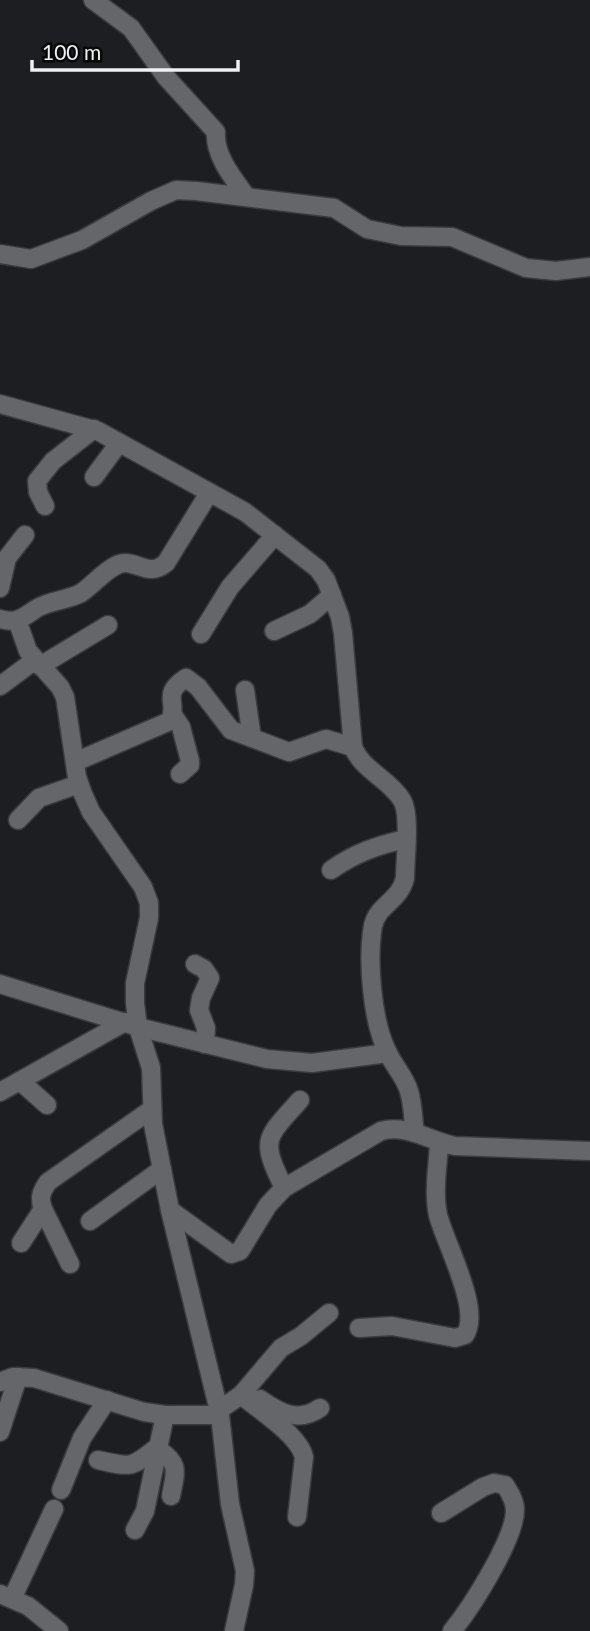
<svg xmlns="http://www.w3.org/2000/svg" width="590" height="1631" viewBox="0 0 590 1631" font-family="Lato,sans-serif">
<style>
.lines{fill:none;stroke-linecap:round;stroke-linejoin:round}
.minor-casing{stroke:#3a3b3e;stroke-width:21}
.minor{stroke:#64666a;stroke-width:18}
</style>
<rect width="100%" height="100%" fill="#1d1e21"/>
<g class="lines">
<g class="minor-casing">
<g id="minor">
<path d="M93 0 131 28 166 77 216 132C214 155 233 178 246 196"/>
<polyline points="0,254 31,259 82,240 151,201 176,190 196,191 334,208 367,229 401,236 452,237 526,268 556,271 590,267"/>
<path d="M0 404 98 431 245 512 318 569 326 580 340 617 343 633 353 747C362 770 389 779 402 800 411 815 405 859 405 878 400 901 377 905 373 926 367 960 372 1022 388 1053 394 1066 405 1077 409 1091 413 1104 413 1119 415 1133"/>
<polyline points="94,477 119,443"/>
<polyline points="45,506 38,492 37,481 53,461 94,429"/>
<polyline points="0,588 7,558 25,535"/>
<path d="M0 619C4 620 10 622 16 620 26 618 34 608 44 605 56 600 70 599 81 593 93 585 102 573 115 566 135 555 146 580 166 563L209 493"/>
<polyline points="17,620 28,651 60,687 65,697 77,777 83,794 91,812 143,887 149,903 149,918 135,983 135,1003 138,1027 151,1068 153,1124 170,1210 220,1415 230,1504 245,1571 244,1585 234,1631"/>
<polyline points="274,631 310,614 332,595"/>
<polyline points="201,634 230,587 275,535"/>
<polyline points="40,666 108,625"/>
<polyline points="0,686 35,660"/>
<polyline points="245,690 252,738"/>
<polyline points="173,715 181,727 190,761 190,765 180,774"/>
<path d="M75 762 170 721C179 702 160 695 186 678L198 687 231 730 289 752 326 739 353 747"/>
<polyline points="18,820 39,798 79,784"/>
<path d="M331 870C355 853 378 845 406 839"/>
<polyline points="195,964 204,969 210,978 201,998 199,1010 206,1028 205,1044"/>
<polyline points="0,984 138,1027 267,1059 312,1063 388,1053"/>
<polyline points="20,1081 47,1105"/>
<polyline points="0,1092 125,1022"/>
<path d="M284 1188C260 1139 265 1139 300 1100"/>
<path d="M170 1210 231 1254 240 1251 268 1205 284 1188 381 1131C407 1124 430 1141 455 1146L590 1151"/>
<polyline points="90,1221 162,1169"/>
<polyline points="21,1243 43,1209"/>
<path d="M70 1264 43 1209C39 1198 41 1192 48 1182L152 1109"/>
<path d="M359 1328 392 1326 455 1338 465 1335C482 1310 445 1243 438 1215 433 1192 438 1166 439 1143"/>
<polyline points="0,1382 13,1377 34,1378 144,1412 165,1415 220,1415"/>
<path d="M241 1395C259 1410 299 1435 304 1457L297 1517"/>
<path d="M260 1399C280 1413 298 1423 320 1408"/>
<polyline points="219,1410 241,1395 281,1348 301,1336 329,1313"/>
<polyline points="0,1432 18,1377"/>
<path d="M159 1450C181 1464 175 1473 171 1496"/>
<path d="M98 1460C133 1468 131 1468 159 1446"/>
<polyline points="61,1490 82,1438 107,1400"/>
<path d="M441 1513 483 1487 494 1483 505 1485C510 1493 515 1501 515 1510 515 1539 471 1608 452 1631"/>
<polyline points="135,1530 145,1511 165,1415"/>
<polyline points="0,1594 28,1606 59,1631"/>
<polyline points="12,1599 54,1509"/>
</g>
</g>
<use href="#minor" class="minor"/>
</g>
<path d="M32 60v10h206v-10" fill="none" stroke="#eef0f2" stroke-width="3.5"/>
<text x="42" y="60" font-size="21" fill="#eef0f2" stroke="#080809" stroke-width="5" paint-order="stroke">100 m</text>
</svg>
